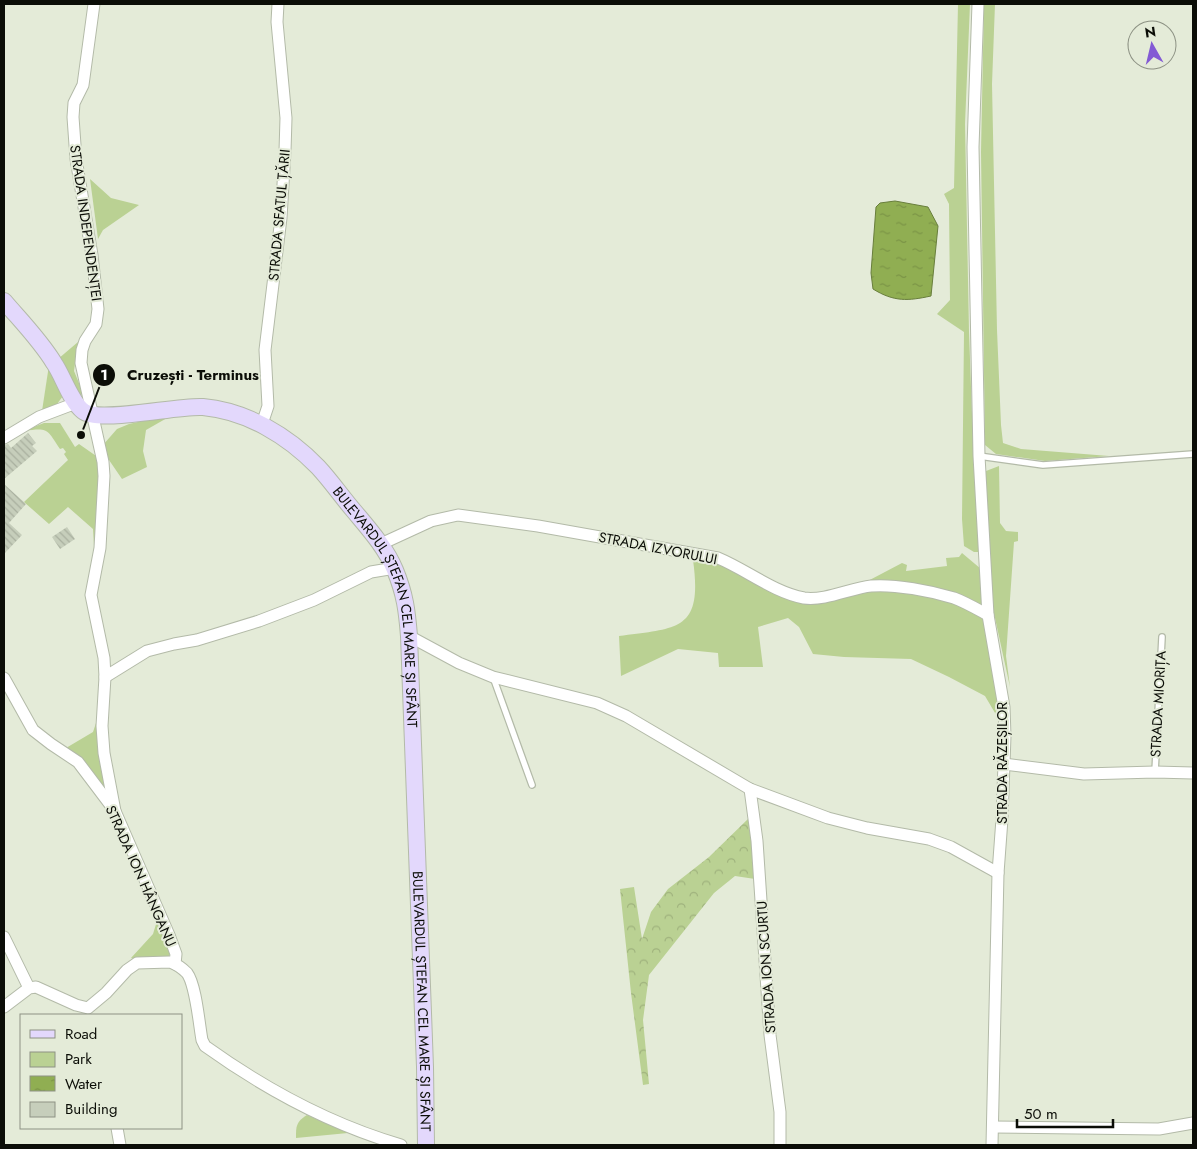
<svg xmlns="http://www.w3.org/2000/svg" width="1197" height="1149" viewBox="0 0 1197 1149" font-family="Jost,sans-serif">
<style>
.green{fill:#bad193}
.forest{fill:url(#forest-crowns)}
.water{fill:url(#water-ripples);stroke:#687e3c}
.building{fill:url(#building-back-hatch)}
.lines{fill:none;stroke-linecap:round;stroke-linejoin:round}
.lane-casing{stroke:#b3baa8;stroke-width:8}
.street-casing{stroke:#b3baa8;stroke-width:13}
.secondary-casing{stroke:#b3baa8;stroke-width:18}
.lane{stroke:#fff;stroke-width:5.5}
.street{stroke:#fff;stroke-width:11}
.secondary{stroke:#e3d8fc;stroke-width:16}
.labels{text-anchor:middle;dominant-baseline:central;stroke-width:4;stroke-linejoin:round;paint-order:stroke}
.street-label{font-size:14px;fill:#0b0d07;stroke:#e4ebd8}
.leader{fill:none;stroke:#0b0d07;stroke-width:2}
.callout-dot{fill:#0b0d07;stroke:#e4ebd8;stroke-width:2}
.mark-label{font-size:15px;text-anchor:middle;font-weight:bold;fill:#fff}
.callout-label{font-size:15px;text-anchor:middle;font-weight:bold;fill:#0b0d07;stroke:#e4ebd8;stroke-width:4;stroke-linejoin:round;paint-order:stroke}
</style>
<defs>
<pattern id="forest-crowns" width="20" height="18" patternUnits="userSpaceOnUse" patternTransform="scale(1.25)"><rect width="20" height="18" fill="#bad193"/><path d="M2 6a3 3 0 1 1 6 0M12 15a3 3 0 1 1 6 0" fill="none" stroke="#9fb27d"/></pattern>
<pattern id="water-ripples" width="26" height="14" patternUnits="userSpaceOnUse" patternTransform="scale(1.25)"><rect width="26" height="14" fill="#90ae52"/><path d="M2 4q2-2 4 0t4 0M15 11q2-2 4 0t4 0" fill="none" stroke="#7b9446"/></pattern>
<pattern id="building-back-hatch" width="6" height="6" patternUnits="userSpaceOnUse" patternTransform="scale(1.25)"><rect width="6" height="6" fill="#c6cebb"/><path d="M-1 5l2 2M0 0l6 6M5-1l2 2" fill="none" stroke="#a9b09f"/></pattern>
</defs>
<rect width="100%" height="100%" fill="#e4ebd8"/>
<g class="green">
<polygon points="958,4 970,4 965,124 969,332 974,469 980,552 974,552 964,546 962,519 964,332 937,314 950,300 949,204 944,194 954,188"/>
<polygon points="984,4 995,4 992,84 997,330 1001,425 1003,443 1021,449 1109,456 1045,461 996,454 985,445 981,152"/>
<polygon points="90,179 111,198 139,205 103,230 98,239"/>
<polygon points="78,342 74,371 83,393 80,396 58,359"/>
<polygon points="49,365 63,396 57,404 42,411"/>
<polygon points="165,416 167,418 146,430 143,451 147,467 122,479 109,460 103,445 117,429 129,424"/>
<path d="M44 423H60L75 447 79 444 99 458V536L94 546 93 529 68 507 49 524 24 502 68 460 64 454 66 452 63 448 60 449C46 428 49 428 23 431Z"/>
<polygon points="999,466 1000,523 1006,531 1018,532 1018,541 1014,542 1006,656 1010,687 995,618 990,606 992,582 984,477 986,471"/>
<polygon points="962,553 981,569 984,607 864,583 902,563 907,565 906,571 947,566 946,558 959,557"/>
<path d="M693 560 709 562 729 568 780 595 900 591 953 602 978 614 984 621 998 700V718L985 696 949 677 911 659 844 657 813 654 799 627 788 618 758 627 763 667H719L718 653 678 649 621 676 619 636C678 628 703 631 693 560Z"/>
<polygon points="97,720 108,798 66,748 93,732"/>
<polygon points="157,921 162,929 170,954 167,959 136,960 131,958 153,934"/>
<path d="M307 1115 348 1133 296 1138C296 1126 296 1122 307 1115Z"/>
</g>
<polygon class="forest" points="750,817 755,879 735,876 714,893 649,975 643,1020 649,1084 643,1085 631,993 620,889 634,887 642,939 651,912 668,889 709,857"/>
<path class="water" d="M895 201 928 207 938 226 931 296C908 301 894 302 873 289L871 273 876 207 880 203Z"/>
<g class="building">
<polygon points="28,433 36,443 32,446 37,451 4,479 4,445 8,444 11,448"/>
<polygon points="4,484 26,504 9,523 22,535 4,554"/>
<polygon points="67,527 75,539 60,549 52,537"/>
</g>
<g class="lines">
<g class="lane-casing">
<g id="lane">
<polyline points="979,456 1043,465 1193,454"/>
<polyline points="493,677 532,785"/>
<polyline points="1155,772 1162,637"/>
</g>
</g>
<g class="street-casing">
<g id="street">
<polyline points="94,4 83,85 74,103 73,117 76,159 92,255 98,309 96,324 85,341 82,350 81,363 103,462 104,476 100,548 91,595 104,658 105,677 102,726 104,753 115,811"/>
<polyline points="978,4 973,147 979,456 988,615 1004,707 1005,736 1002,819 998,873 992,1145"/>
<polyline points="262,424 268,406 265,350 281,218 285,151 286,118 277,22 278,4"/>
<polyline points="4,438 39,417 76,403"/>
<path d="M381 544 431 521 458 515 538 526 718 558C747 570 773 592 804 598 825 601 851 588 871 586 895 584 931 591 954 598 965 602 977 609 988 615"/>
<polyline points="409,636 459,663 493,677 597,703 626,716 750,789 828,818 867,828 929,839 951,847 998,873"/>
<polyline points="105,677 147,651 174,644 197,640 259,621 314,600 371,572 395,568"/>
<polyline points="4,678 33,730 51,744 78,762 115,811 169,935 176,954 175,964"/>
<polyline points="1004,764 1084,774 1155,772 1193,773"/>
<polyline points="750,789 757,841 770,1035 780,1112 780,1145"/>
<polyline points="4,937 29,988"/>
<path d="M4 1007 29 988 36 987 76 1005 88 1008 106 993 127 970 137 963 170 962C176 964 183 969 187 973 196 985 199 1024 202 1040L205 1046C265 1089 329 1124 401 1145"/>
<polyline points="993,1127 1159,1129 1193,1123"/>
<polyline points="117,1128 120,1145"/>
</g>
</g>
<g class="secondary-casing">
<g id="secondary">
<path id="s1" d="M4 301C21 321 40 340 54 363 63 376 71 402 83 411 99 424 178 405 203 407 247 411 288 436 318 467 331 481 342 497 354 511 369 529 386 548 395 570 405 594 407 611 409 636L425 1067 426 1145"/>
</g>
</g>
<use href="#lane" class="lane"/>
<use href="#street" class="street"/>
<use href="#secondary" class="secondary"/>
</g>
<g class="labels">
<g class="street-label">
<text transform="translate(279 215) rotate(-85)">STRADA SFATUL ȚĂRII</text>
<text transform="translate(86 223) rotate(82)">STRADA INDEPENDENȚEI</text>
<text transform="translate(658 548) rotate(11)">STRADA IZVORULUI</text>
<text stroke="none"><textPath href="#s1" startOffset="548">BULEVARDUL ȘTEFAN CEL MARE ȘI SFÂNT</textPath></text>
<text transform="translate(1158 704) rotate(-87)">STRADA MIORIȚA</text>
<text transform="translate(1002 763) rotate(-90)">STRADA RĂZEȘILOR</text>
<text transform="translate(141 876) rotate(66)">STRADA ION HÂNGANU</text>
<text transform="translate(766 967) rotate(-94)">STRADA ION SCURTU</text>
<text stroke="none"><textPath href="#s1" startOffset="952">BULEVARDUL ȘTEFAN CEL MARE ȘI SFÂNT</textPath></text>
</g>
</g>
<path class="leader" d="M81 435L104 375"/>
<g class="callout-dot">
<circle cx="81" cy="435" r="5"/>
<circle cx="104" cy="375" r="12"/>
</g>
<g class="mark-label">
<text x="104" y="380">1</text>
</g>
<g class="callout-label">
<text x="193" y="380">Cruzești - Terminus</text>
</g>
<rect width="1197" height="1149" fill="none" stroke="#0b0d07" stroke-width="10"/>
<rect x="20" y="1014" width="162" height="115" fill="#e4ebd8" stroke="#8d9284"/>
<rect x="30" y="1030" width="25" height="8" fill="#e3d8fc" stroke="#8d9284"/>
<text x="65" y="1039" font-size="15" fill="#0b0d07">Road</text>
<rect x="30" y="1052" width="25" height="15" fill="#bad193" stroke="#8d9284"/>
<text x="65" y="1064" font-size="15" fill="#0b0d07">Park</text>
<rect x="30" y="1076" width="25" height="15" fill="url(#water-ripples)" stroke="#8d9284"/>
<text x="65" y="1089" font-size="15" fill="#0b0d07">Water</text>
<rect x="30" y="1102" width="25" height="15" fill="#c6cebb" stroke="#8d9284"/>
<text x="65" y="1114" font-size="15" fill="#0b0d07">Building</text>
<g transform="translate(1152 45) rotate(352)"><circle r="24" fill="#e4ebd8" stroke="#8d9284"/>
<path d="M0-4L9 19L0 12L-9 19Z" fill="#835ad4"/>
<text y="-8" font-size="14" font-weight="bold" text-anchor="middle" fill="#0b0d07">N</text>
</g>
<path d="M1017 1119v8h96v-8" fill="none" stroke="#0b0d07" stroke-width="2.5"/>
<text x="1024" y="1119" font-size="15" fill="#0b0d07" stroke="#e4ebd8" stroke-width="4" paint-order="stroke">50 m</text>
</svg>
